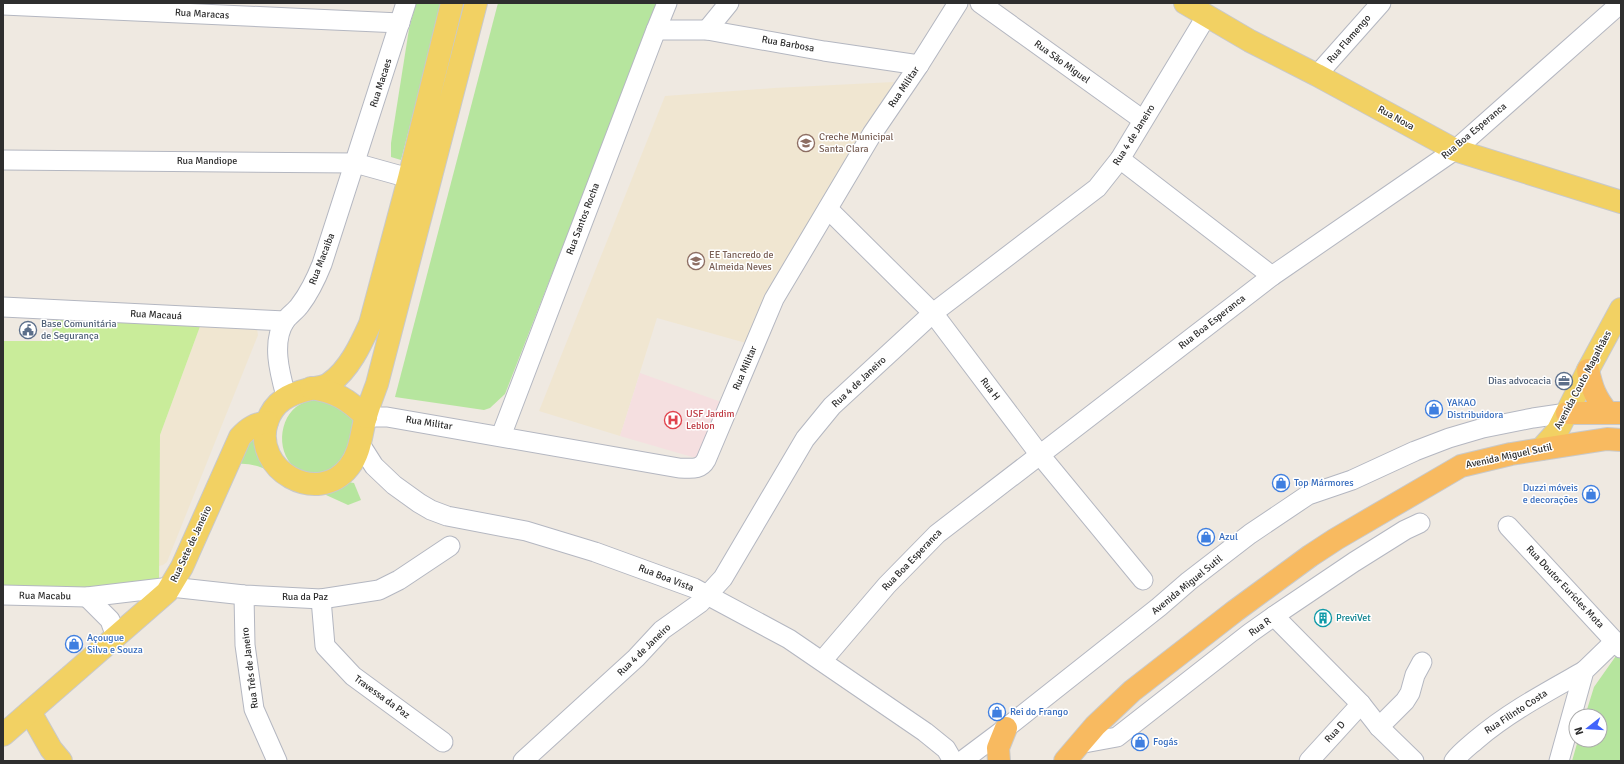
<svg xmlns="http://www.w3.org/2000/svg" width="1624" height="764" viewBox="0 0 1624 764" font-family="Signika,sans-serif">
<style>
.education{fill:#f0e6d1}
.medical{fill:#f5dfe0}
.green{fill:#b6e59e}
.pitch{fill:#c9ec9a}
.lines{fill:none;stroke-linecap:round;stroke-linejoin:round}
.minor-casing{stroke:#b4b7c1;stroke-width:21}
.primary-casing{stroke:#c9c9c9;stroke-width:24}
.trunk-casing{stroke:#c9c9c9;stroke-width:24}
.minor{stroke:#fff;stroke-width:19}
.primary{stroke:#f2d163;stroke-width:22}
.trunk{stroke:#f8ba60;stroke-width:22}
.labels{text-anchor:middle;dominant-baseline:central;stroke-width:3;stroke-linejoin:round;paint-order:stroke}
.street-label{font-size:10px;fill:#2e2e2e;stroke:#fff}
.education-label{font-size:10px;fill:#785e54;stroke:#fff;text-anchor:start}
.service-label{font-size:10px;fill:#4e5e75;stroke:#fff;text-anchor:start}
.shop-label{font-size:10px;fill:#366cbe;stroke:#fff;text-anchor:start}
.health-label{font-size:10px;fill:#be3a42;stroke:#fff;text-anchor:start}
.culture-label{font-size:10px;fill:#0d838f;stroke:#fff;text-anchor:start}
</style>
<rect width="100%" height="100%" fill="#efe9e1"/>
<g class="education">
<polygon points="894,82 812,224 753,345 657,318 620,436 539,411 665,96 774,88"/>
<polygon points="202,321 254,324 257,329 258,335 167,562 163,565 159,566 160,435"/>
</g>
<polygon class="medical" points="640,373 727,404 699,459 620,436"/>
<g class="green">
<polygon points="416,3 442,3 401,160 391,157 391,143 409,29"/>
<polygon points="498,3 658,3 505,394 490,408 484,410 395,397"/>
<path d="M319 399 332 401 352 416 357 427 359 440 327 475C320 474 310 475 303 472 277 462 276 423 296 407 303 402 311 400 319 399Z"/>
<path d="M252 433 270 471C259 466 249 463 237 464Z"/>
<polygon points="348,482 354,483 361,500 348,505 326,495 327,490"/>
<polygon points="1618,653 1621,657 1621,761 1572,761 1578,740 1600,740 1600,716 1585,716 1594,687"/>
</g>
<polygon class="pitch" points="53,315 202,321 160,435 159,582 151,586 3,589 3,341 52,341"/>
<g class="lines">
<g class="minor-casing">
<g id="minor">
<polyline points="980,3 1143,120"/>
<polyline points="3,5 400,23"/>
<polyline points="656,30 707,30 824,51 919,65"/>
<polyline points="707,30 729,3"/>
<polyline points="1317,75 1381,3"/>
<polyline points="1120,159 1272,276"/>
<polyline points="3,160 355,163 409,178"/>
<polyline points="828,209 933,313 1040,455 1143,580"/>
<polyline points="3,307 285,321"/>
<path d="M286 396C280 374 271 342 285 321 289 315 296 311 300 305 310 292 316 279 322 264L406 3"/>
<path d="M366 417H387L679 468C690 468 700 471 706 460L774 299 872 134 919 65 958 3"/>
<polyline points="501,436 656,30 667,3"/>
<polyline points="360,444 374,466 394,485 419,503 431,510 447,516 526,531 595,552 694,588 789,639 925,732 946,749 953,761"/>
<polyline points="1508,526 1621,648"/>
<polyline points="3,595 87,597 171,587 244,595 321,599 379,590 399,580 450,546"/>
<polyline points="244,595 245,645 254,709 277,761"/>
<polyline points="87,597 110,620 116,637"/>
<polyline points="321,599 325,646 353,676 443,742"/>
<polyline points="1274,616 1354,562 1405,530 1420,523"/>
<polyline points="822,661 887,585 937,534 1272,276 1455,150 1621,3"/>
<polyline points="1379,727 1405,701 1410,693 1415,675 1422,662"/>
<polyline points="1079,744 1117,737 1250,633 1274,616 1361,704 1379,727 1414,761"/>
<polyline points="523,761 636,658 662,630 700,603 723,578 805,439 832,406 933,313 1097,188 1120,159 1207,15"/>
<polyline points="962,761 1006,728 1159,607 1189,581 1250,534 1308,495 1352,480 1415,451 1449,438 1483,428 1533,418 1567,413"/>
<polyline points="1309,761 1361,704"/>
<path d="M1454 761C1460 753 1468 747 1476 740 1509 712 1547 692 1584 671"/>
<polyline points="1559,761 1584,671 1615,641"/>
</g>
</g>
<g class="primary-casing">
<g id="primary">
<path d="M452 3 409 178 370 324C361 344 349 370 330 383 324 388 317 387 310 389 289 394 274 401 267 422 252 470 318 507 349 467 361 452 361 433 366 416 369 405 373 395 377 384L476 3"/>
<polyline points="1185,3 1250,41 1317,75 1455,150 1621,202"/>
<path d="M311 388C335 391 349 400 366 417"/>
<polyline points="1541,449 1558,430 1588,370 1621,309"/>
<polyline points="30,712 51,749 61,761"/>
<path d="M3 735 167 592 182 567 240 437C248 428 255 424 267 422"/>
</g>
</g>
<g class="trunk-casing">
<g id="trunk">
<path d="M1588 370C1592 388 1595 397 1607 412"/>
<polyline points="1567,413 1621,413"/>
<polyline points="999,761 998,748 1006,728"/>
<polyline points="1065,761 1095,726 1132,691 1235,611 1310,556 1336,539 1461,466 1511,454 1607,439 1621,440"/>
</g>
</g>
<use href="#minor" class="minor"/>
<use href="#primary" class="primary"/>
<use href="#trunk" class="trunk"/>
</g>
<defs>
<g id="school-ring" transform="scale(0.9)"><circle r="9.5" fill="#fff" stroke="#8d6e63" stroke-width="1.5"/><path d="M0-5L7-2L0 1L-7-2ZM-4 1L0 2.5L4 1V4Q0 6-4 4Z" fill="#8d6e63"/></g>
<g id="civic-ring" transform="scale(0.9)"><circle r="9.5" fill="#fff" stroke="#5c6f8a" stroke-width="1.5"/><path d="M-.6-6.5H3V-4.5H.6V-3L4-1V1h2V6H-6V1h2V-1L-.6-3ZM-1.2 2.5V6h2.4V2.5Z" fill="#5c6f8a"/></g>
<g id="office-ring" transform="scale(0.9)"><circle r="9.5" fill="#fff" stroke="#5c6f8a" stroke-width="1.5"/><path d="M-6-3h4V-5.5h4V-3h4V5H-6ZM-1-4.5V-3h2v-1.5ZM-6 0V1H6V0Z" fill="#5c6f8a"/></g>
<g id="shop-ring" transform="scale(0.9)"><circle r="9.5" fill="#fff" stroke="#3f7fe0" stroke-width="1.5"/><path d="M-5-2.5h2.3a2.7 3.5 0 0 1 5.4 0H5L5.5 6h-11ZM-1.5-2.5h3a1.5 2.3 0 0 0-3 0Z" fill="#3f7fe0"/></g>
<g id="hospital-ring" transform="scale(0.9)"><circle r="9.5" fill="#fff" stroke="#e0444e" stroke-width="1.5"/><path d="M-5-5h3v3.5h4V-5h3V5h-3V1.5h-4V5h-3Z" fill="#e0444e"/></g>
<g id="building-ring" transform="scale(0.9)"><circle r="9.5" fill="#fff" stroke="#0f9aa8" stroke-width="1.5"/><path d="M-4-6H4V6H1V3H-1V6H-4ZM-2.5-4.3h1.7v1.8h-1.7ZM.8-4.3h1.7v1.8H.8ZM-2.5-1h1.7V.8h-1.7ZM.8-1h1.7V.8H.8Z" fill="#0f9aa8"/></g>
</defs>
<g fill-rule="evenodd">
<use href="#school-ring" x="806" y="143"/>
<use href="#school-ring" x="696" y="261"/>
<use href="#civic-ring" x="28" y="330"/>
<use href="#office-ring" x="1564" y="381"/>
<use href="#shop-ring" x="1434" y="409"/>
<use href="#hospital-ring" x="673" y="420"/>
<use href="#shop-ring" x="1281" y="483"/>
<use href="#shop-ring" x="1591" y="494"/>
<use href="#shop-ring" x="1206" y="537"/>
<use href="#building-ring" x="1323" y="618"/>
<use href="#shop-ring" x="74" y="644"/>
<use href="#shop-ring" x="997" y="712"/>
<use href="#shop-ring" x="1140" y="742"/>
</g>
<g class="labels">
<g class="street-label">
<text transform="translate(202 14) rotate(3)">Rua Maracas</text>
<text transform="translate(1349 39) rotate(-49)">Rua Flamengo</text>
<text transform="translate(788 44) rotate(10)">Rua Barbosa</text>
<text transform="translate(1062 62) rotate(36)">Rua São Miguel</text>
<text transform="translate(381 83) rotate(-72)">Rua Macaes</text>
<text transform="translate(904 87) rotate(-56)">Rua Militar</text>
<text transform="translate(1396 118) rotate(29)">Rua Nova</text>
<text transform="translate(1474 131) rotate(-40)">Rua Boa Esperanca</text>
<text transform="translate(1134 135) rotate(-58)">Rua 4 de Janeiro</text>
<text x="207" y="161">Rua Mandiope</text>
<text transform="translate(583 219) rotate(-69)">Rua Santos Rocha</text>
<text transform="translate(322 259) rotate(-69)">Rua Macaiba</text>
<text transform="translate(156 315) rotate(3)">Rua Macauá</text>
<text transform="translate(1212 322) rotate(-38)">Rua Boa Esperanca</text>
<text transform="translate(745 368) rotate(-67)">Rua Militar</text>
<text transform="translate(1583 380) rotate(-62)">Avenida Couto Magalhães</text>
<text transform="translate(859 382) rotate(-43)">Rua 4 de Janeiro</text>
<text transform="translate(990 389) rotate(53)">Rua H</text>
<text transform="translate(429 423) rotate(9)">Rua Militar</text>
<text transform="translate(1509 456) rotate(-12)">Avenida Miguel Sutil</text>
<text transform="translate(191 544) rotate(-65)">Rua Sete de Janeiro</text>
<text transform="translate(912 560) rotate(-46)">Rua Boa Esperanca</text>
<text transform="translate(666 578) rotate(21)">Rua Boa Vista</text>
<text transform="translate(1187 585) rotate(-39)">Avenida Miguel Sutil</text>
<text transform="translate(1565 587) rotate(47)">Rua Doutor Eurícles Mota</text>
<text transform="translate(45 596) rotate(1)">Rua Macabu</text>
<text x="305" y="597">Rua da Paz</text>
<text transform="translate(1260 627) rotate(-35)">Rua R</text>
<text transform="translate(644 650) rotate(-44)">Rua 4 de Janeiro</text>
<text transform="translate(250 668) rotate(-97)">Rua Três de Janeiro</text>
<text transform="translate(382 697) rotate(36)">Travessa da Paz</text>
<text transform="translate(1516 712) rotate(-33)">Rua Filinto Costa</text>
<text transform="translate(1335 732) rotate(-48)">Rua D</text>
</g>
<g class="education-label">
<text x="819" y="137">Creche Municipal<tspan x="819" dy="12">Santa Clara</tspan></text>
<text x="709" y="255">EE Tancredo de<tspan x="709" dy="12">Almeida Neves</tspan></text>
</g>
<g class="service-label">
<text x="41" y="324">Base Comunitária<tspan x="41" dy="12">de Segurança</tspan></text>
<text x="1551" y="381" text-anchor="end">Dias advocacia</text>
</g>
<g class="shop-label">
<text x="1447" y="403">YAKAO<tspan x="1447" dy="12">Distribuidora</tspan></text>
<text x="1294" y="483">Top Mármores</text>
<text x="1578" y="488" text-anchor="end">Duzzi móveis<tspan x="1578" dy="12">e decorações</tspan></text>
<text x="1219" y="537">Azul</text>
<text x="87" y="638">Açougue<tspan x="87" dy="12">Silva e Souza</tspan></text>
<text x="1010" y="712">Rei do Frango</text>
<text x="1153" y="742">Fogás</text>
</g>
<g class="health-label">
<text x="686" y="414">USF Jardim<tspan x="686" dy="12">Leblon</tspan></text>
</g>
<g class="culture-label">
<text x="1336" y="618">PreviVet</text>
</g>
</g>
<rect width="1624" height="764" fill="none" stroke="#2e2e2e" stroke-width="8"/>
<g transform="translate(1588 728) rotate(253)"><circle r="19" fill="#ffffff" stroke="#ababab"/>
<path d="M0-3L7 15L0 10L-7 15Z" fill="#4264fb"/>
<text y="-6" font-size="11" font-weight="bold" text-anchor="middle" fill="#2e2e2e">N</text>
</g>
</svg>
